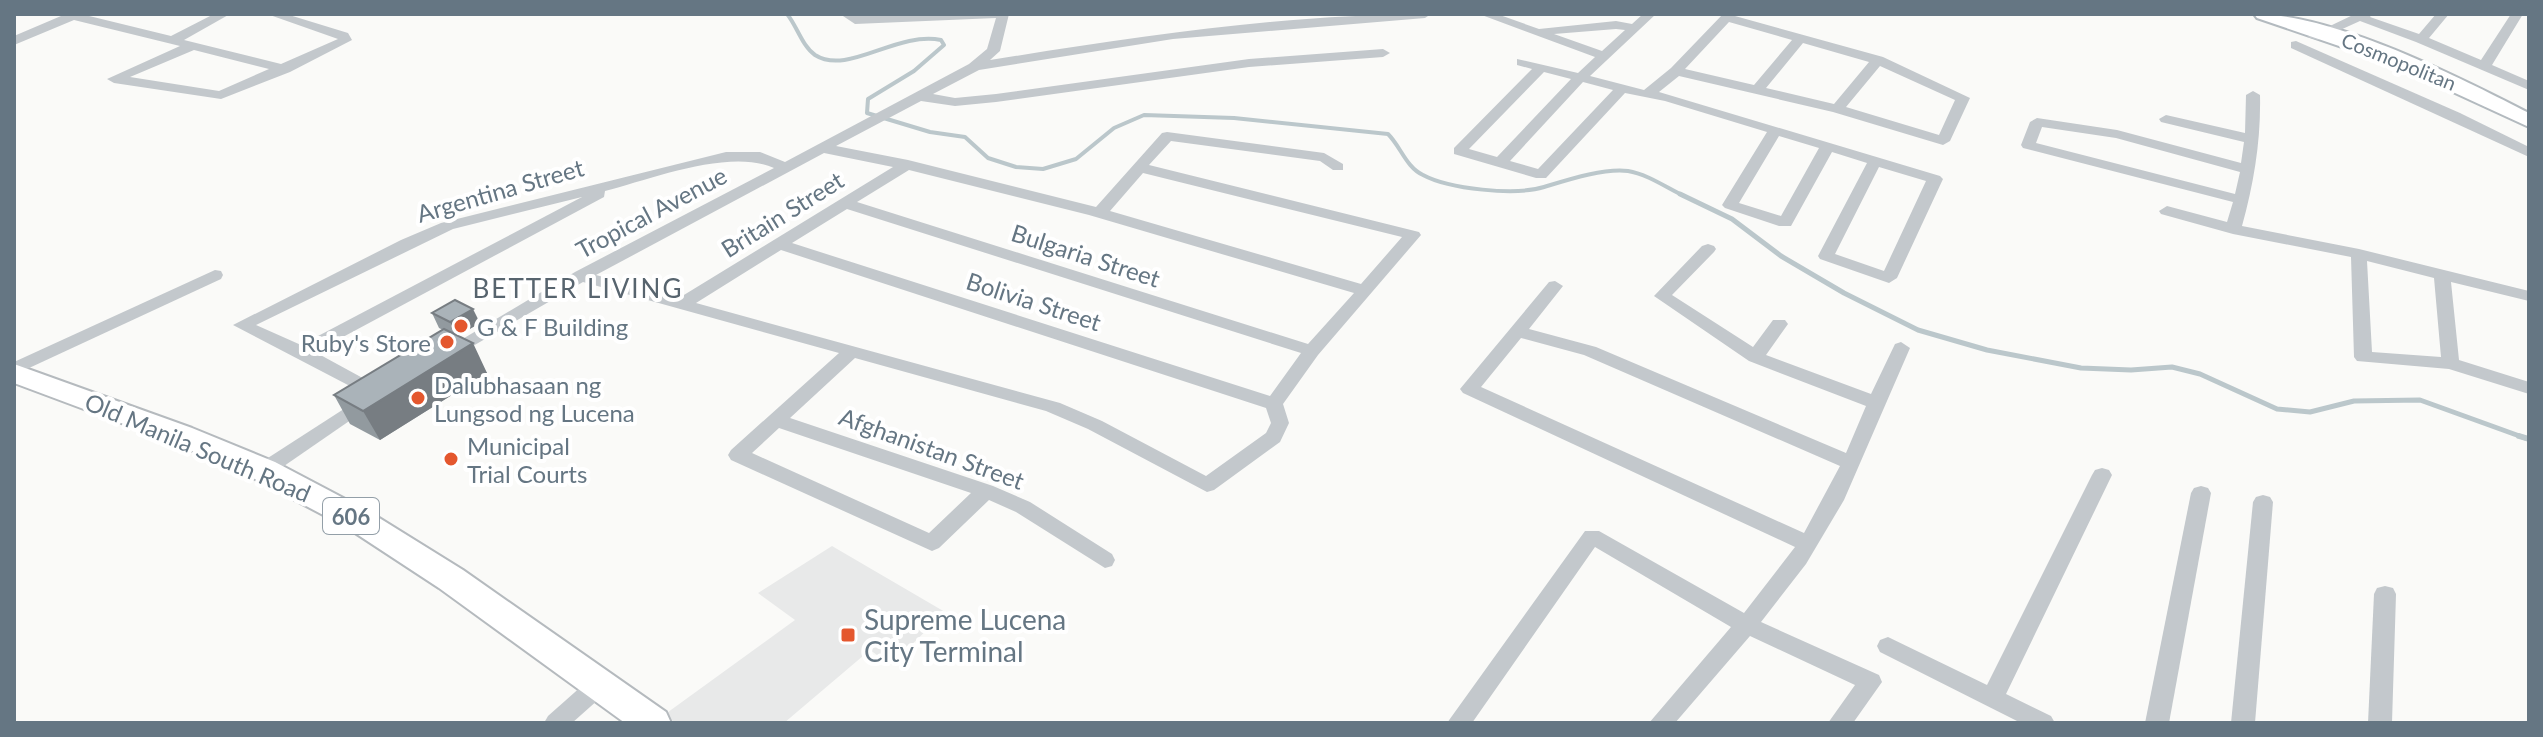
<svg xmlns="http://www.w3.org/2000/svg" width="2543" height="737" viewBox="0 0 2543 737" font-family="Lato,sans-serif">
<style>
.built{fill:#e8e9e9}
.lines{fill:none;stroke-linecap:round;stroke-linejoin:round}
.stream-far2{stroke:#bbc7cb;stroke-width:4}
.stream-far1{stroke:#bbc7cb;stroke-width:5}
.stream{stroke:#bbc7cb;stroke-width:6}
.secondary-casing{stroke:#b3babf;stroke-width:4}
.primary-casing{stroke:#b5babe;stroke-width:4}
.street{fill:#c3c8cc;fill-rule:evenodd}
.secondary{fill:#fff;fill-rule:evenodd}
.primary{fill:#fff;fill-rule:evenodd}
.wall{fill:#929a9f}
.shaded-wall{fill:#777d82}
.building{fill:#aab3b9;stroke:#777d82;stroke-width:2}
.poi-dot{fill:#e4572e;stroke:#fff;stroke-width:3}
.labels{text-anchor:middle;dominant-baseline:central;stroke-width:8;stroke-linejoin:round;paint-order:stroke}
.far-street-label{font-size:20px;fill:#657683;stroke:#fff}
.shield{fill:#fff;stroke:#939fa8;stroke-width:2}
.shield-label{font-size:22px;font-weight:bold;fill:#657683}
.street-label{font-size:24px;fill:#657683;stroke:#fff}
.poi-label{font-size:24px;fill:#657683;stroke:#fff;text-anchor:start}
.neighbourhood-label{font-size:26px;letter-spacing:2px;fill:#57646e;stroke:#fff}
.near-poi-label{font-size:28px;fill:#657683;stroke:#fff;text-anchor:start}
</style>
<rect width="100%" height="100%" fill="#fafaf8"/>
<polygon class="built" points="832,546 945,612 891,665 870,650 784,723 676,723 664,715 795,620 758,593"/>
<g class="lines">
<path class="stream-far2" d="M787 14C797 26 802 46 815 55 848 76 896 31 941 40L944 45 914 71 868 99 867 113 930 132 965 137 988 158 1016 167 1043 169 1076 159 1114 128 1144 115 1234 118 1388 134C1401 147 1406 167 1423 175 1449 189 1515 196 1544 187 1567 180 1603 168 1628 171 1647 174 1667 188 1684 196"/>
<polyline class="stream-far1" points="1680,194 1732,219 1781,256 1844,293 1918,330 1987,350 2081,368 2131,370 2172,367 2200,374 2277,409 2310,412 2354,401 2420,400 2525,438"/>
<polyline class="stream" points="2519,436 2529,439"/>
<g class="secondary-casing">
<path id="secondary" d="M2254 14C2334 14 2457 76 2529 113V127L2392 64 2257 18Z"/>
</g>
<g class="primary-casing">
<polygon id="primary" points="14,364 192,428 275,462 368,511 463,570 666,712 671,723 625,723 439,588 346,527 253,478 172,442 14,383"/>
</g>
<g class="street">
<path d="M60 14H81L171 36 214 14H230L184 40 281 64 338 39 267 14H286L348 33 352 40 290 72 221 99 114 83 107 79 180 46 74 20 14 45V36L61 16ZM194 50 269 69 219 91 130 77Z"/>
<path d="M840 14H1009L1000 51 990 60C1136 37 1283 14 1431 14L1425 18 1173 39 979 70 933 94 955 98 996 94 1249 59 1383 49 1390 53 1383 57 1249 67 996 102 955 106 921 101 836 146 908 160 1096 207 1162 133 1167 132 1324 153 1343 164V170H1333L1320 161 1171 141 1149 165 1419 232 1421 235 1318 355 1283 404 1289 423 1280 442 1214 490 1207 492 1088 429 1046 411 855 358 790 418 993 486 1030 502 1112 554 1115 560 1112 566 1105 568 1016 512 989 500 939 548 932 551 731 460 728 455 731 450 839 353 583 282 454 357 448 359 439 353 575 272 774 168C730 148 651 179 605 191L604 197 315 352 381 388 384 392 381 396H369L233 325 401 240 441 223 726 152H760L785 162 969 64 987 49 996 18 855 24ZM824 153 893 167 679 298 596 275ZM909 170 1089 215 1354 293 1308 344 857 202ZM1143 173 1402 237 1361 284 1110 211ZM582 197 301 345 256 325 453 229ZM847 209 1301 353 1270 396 792 243ZM781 250 1266 408 1271 423 1266 433 1206 476 1102 421 1060 403 696 303ZM779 428 971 493 929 533 752 453Z"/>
<path d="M1479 14H1497L1539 29 1616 21 1632 24 1643 14H1656L1590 76 1644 90 1671 68 1723 14H1736L1735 16 1883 57 1970 98 1950 141 1943 145 1833 112 1679 76 1659 92 1940 176 1943 179 1897 278 1889 283 1820 259 1818 256 1867 163 1832 152 1791 226H1779L1725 208 1722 205 1767 132 1665 101 1625 93 1546 178H1536L1454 154V148L1532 69 1517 65V59L1578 73 1595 57ZM1729 22 1792 40 1754 85 1685 69ZM1616 29 1625 30 1602 51 1554 34ZM1803 43 1869 62 1834 104 1766 88ZM1880 66 1955 100 1939 135 1846 107ZM1544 72 1571 79 1497 157 1469 149ZM1583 82 1613 90 1538 169 1510 161ZM1779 136 1819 148 1781 216 1739 203ZM1879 167 1926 181 1884 271 1835 254Z"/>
<polygon points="2355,14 2372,14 2370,17 2419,34 2436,14 2449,14 2429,38 2481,60 2511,14 2523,14 2492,65 2529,81 2529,90 2416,42 2360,21 2318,40 2307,37"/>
<polygon points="2296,41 2460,113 2529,147 2529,157 2291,48 2291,42"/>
<path d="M2253 91 2260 95C2261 140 2254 183 2242 226L2359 249 2529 291V301L2451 282 2459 360 2529 382V394L2449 369 2357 361 2354 357 2351 257 2233 234 2161 214 2159 211 2167 206 2227 222 2233 202 2023 148 2021 145 2030 122 2037 118 2117 130 2241 163 2244 142 2161 122 2159 119 2166 115 2245 133 2246 95ZM2042 127 2116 138 2240 172 2235 194 2036 143ZM2367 261 2434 278 2441 357 2372 352Z"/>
<path d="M1708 244 1714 246 1716 249 1714 252 1672 295 1753 347 1773 320H1785L1788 324 1766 355 1871 394 1895 344 1901 342 1910 348 1844 500 1806 564 1761 622 1879 675 1882 682 1853 723H1828L1855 685 1750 636 1675 723H1649L1731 627 1595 547 1472 723H1447L1585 531H1599L1744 613 1795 547 1463 393 1460 389 1549 282 1555 281 1563 286 1529 329 1596 347 1846 453 1866 406 1749 361 1654 296 1702 246ZM1521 338 1584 355 1840 466 1804 533 1481 387Z"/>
<polygon points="215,270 221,271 223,275 221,279 14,375 14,362"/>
<polygon points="364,396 373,402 371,406 271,475 257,475 254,470 257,465"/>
<polygon points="2102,468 2109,470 2112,475 2006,694 2051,716 2055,723 2021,723 1880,652 1877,646 1880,640 1888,637 1987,685 2092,475 2095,470"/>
<polygon points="2201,486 2208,488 2211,493 2169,723 2145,723 2191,493 2194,488"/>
<polygon points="2263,495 2270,497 2273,502 2255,723 2231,723 2253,502 2256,497"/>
<polygon points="2385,586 2393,588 2396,594 2392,723 2368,723 2374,594 2377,588"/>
<polygon points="600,675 608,677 611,684 608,691 572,723 544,723 548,716 592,677"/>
</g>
<use href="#secondary" class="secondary"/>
<use href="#primary" class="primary"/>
</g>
<polygon class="wall" points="432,313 480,323 458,336 487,373 380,440 350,424 334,395 443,330 439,328"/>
<g class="shaded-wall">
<polygon points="473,309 480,323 457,336 450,322"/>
<polygon points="473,343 487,373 380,440 363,411"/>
</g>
<g class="building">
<polygon points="455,300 473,309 450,322 432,313"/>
<polygon points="444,329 473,343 363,411 334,395"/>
</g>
<g class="poi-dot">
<circle cx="461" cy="326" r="8"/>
<circle cx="447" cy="342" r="8"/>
<circle cx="418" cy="398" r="8"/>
<circle cx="451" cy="459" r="8"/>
<rect x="840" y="627" width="16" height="16" rx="4"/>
</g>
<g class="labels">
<g class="far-street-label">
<text transform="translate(2399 61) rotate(22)">Cosmopolitan</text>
</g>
<rect class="shield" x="323" y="498" width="56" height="36" rx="6"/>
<g class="shield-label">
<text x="351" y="516">606</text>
</g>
<g class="street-label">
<text transform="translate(500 190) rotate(-16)">Argentina Street</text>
<text transform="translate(651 212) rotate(-28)">Tropical Avenue</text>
<text transform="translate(782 214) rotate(-32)">Britain Street</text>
<text transform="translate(1086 255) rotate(18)">Bulgaria Street</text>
<text transform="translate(1034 301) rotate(18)">Bolivia Street</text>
<text transform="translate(198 447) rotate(23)">Old Manila South Road</text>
<text transform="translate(932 448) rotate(20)">Afghanistan Street</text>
</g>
<g class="poi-label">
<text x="477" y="326">G &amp; F Building</text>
<text x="431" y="342" text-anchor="end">Ruby's Store</text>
<text x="434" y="384">Dalubhasaan ng<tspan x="434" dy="28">Lungsod ng Lucena</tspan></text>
<text x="467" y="445">Municipal<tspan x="467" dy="28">Trial Courts</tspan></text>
</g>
<g class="neighbourhood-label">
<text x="578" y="288">BETTER LIVING</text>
</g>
<g class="near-poi-label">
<text x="864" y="619">Supreme Lucena<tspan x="864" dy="32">City Terminal</tspan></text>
</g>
</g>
<rect width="2543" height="737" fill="none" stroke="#657683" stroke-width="32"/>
</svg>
